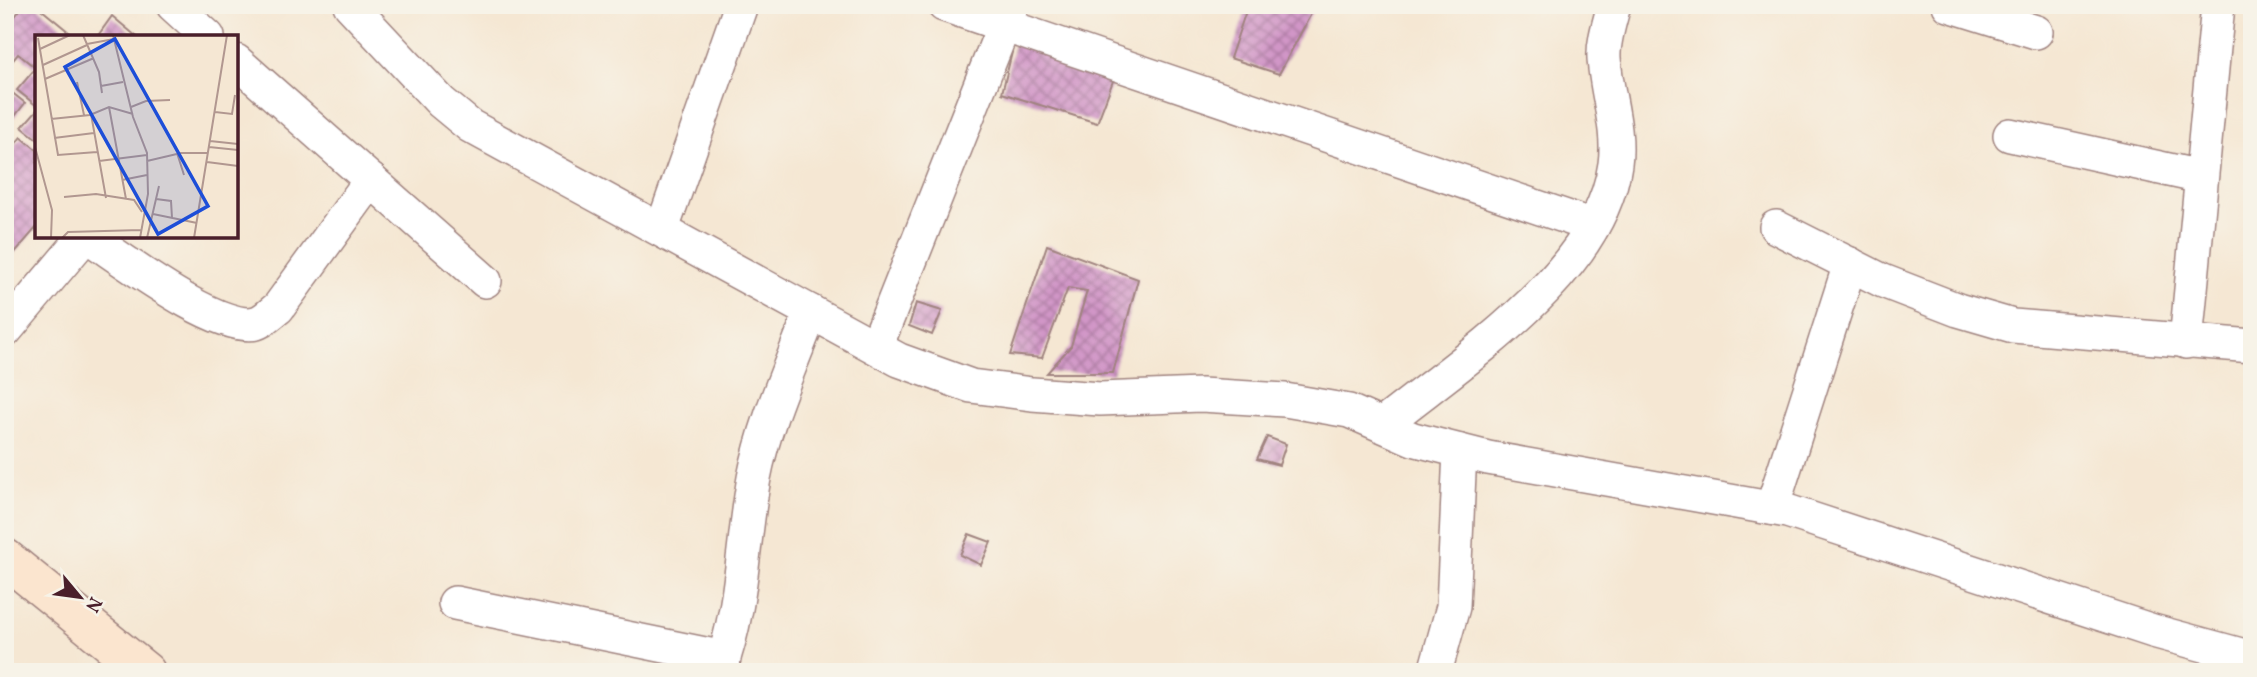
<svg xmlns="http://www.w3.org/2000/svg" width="2257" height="677" viewBox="0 0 2257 677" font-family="Vollkorn,serif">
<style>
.building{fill:url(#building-cross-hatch)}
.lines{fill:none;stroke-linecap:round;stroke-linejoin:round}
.street-casing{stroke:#a0837f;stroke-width:36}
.secondary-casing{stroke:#a0837f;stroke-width:41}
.street{stroke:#fff;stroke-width:33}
.secondary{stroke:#fbe5cf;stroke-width:38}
.inset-road{fill:none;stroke:#b19790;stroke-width:2}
.view{fill:#1d4ed8;fill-opacity:0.15;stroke:#1d4ed8;stroke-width:3.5}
.inset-edge{fill:none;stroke:#4a1f2b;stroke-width:3.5}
</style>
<defs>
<pattern id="building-cross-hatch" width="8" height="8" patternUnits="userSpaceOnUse" patternTransform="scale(1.75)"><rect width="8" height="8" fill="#d196c7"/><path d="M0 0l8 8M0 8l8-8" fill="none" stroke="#ac7aa2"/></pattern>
</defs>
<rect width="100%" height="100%" fill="#f7f3e8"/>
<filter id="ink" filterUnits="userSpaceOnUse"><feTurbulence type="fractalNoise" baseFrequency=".0143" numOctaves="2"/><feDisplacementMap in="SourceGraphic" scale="14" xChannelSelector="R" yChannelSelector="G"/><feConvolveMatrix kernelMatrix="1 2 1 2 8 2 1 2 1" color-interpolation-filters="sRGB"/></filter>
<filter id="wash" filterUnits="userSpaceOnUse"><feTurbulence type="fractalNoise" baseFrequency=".00686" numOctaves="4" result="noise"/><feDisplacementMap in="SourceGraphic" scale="28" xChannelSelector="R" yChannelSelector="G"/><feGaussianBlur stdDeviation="1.57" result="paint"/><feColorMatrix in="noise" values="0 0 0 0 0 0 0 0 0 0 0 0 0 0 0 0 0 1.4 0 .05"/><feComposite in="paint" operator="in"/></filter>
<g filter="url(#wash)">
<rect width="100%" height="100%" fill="#f5e7d3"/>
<g id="blocks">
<g class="building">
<polygon points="24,5 36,5 75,37 37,37 37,69 18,54 5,70 5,50 8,47 5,44 5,29"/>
<polygon points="1248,5 1273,8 1275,5 1298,5 1313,10 1279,74 1230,58"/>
<polygon points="112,16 137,37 97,37"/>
<polygon points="1014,44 1119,65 1097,123 1002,93"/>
<polygon points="34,70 37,73 37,106 17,90"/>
<polygon points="5,87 25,103 5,129"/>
<polygon points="37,110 37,139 22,127"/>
<polygon points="21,137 37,150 37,227 5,264 5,157"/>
<polygon points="1047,245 1138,279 1113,373 1047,373 1071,346 1087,291 1068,288 1042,358 1010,355"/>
<polygon points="916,303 942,311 932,335 909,326"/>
<polygon points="1267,437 1286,444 1279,465 1257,459"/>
<polygon points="969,534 991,542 981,565 960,555"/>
</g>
</g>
</g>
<g filter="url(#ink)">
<use href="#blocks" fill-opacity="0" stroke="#a0837f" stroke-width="2"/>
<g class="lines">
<g class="street-casing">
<g id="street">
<polyline points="173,5 208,37"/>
<polyline points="350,5 441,102 470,126 899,360 971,386 1032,394 1100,399 1201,395 1285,400 1349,411 1413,439 1488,458 1787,511 2153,631 2252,658"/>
<polyline points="944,5 1593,226"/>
<polyline points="1949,5 2036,32"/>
<polyline points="236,61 485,281"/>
<polyline points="2010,135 2201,177"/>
<polyline points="1776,227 1883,281 1958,310 2013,326 2252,346"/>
<polyline points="662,229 741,5"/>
<path d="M87 236C121 258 219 333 256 323 264 321 272 312 278 308L371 180"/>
<polyline points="5,331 85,236"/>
<polyline points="2186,342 2218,5"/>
<polyline points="876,347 1012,5"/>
<path d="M1382 425C1462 360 1600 274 1615 164 1620 128 1606 93 1604 58 1603 41 1610 21 1614 5"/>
<polyline points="1772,508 1850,264"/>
<polyline points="455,603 724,658"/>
<path d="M719 672C743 609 742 543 754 478 765 421 791 366 811 312"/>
<polyline points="1435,672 1453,607 1460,451"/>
</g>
</g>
<g class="secondary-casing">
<polyline id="secondary" points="5,558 146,672"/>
</g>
<use href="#street" class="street"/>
<use href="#secondary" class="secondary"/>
</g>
</g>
<g transform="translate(35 35)">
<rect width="203" height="203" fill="#f5e7d3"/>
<path class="inset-road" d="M48 0 64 37 67 58M78 0 98 82 112 118 113 159 105 203M3 3 23 120 62 117M52 9 79 4M5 14 35 0M8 30 52 10M10 44 59 23M42 47 49 80M66 51 88 47M74 72 91 164M96 72 111 66 135 65M180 77 197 79 200 60M56 79 71 163M16 84 55 80 74 72 98 79M19 103 59 98M175 106 203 109M0 112 17 175 16 203M174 112 203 115M142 118 149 140M64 126 112 120M112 126 146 118H173M172 127 203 131M87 145 112 140M29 162 61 159 99 165 107 177M121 164 136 166 137 183M118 179 162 188M27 203 33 197 106 195M112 203 124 151M159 203 192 0"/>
<path class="view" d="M80 4 173 171 123 199 30 32Z"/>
<rect width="203" height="203" class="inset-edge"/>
</g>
<rect width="2257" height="677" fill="none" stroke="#f7f3e8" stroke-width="28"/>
<g transform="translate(80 597) rotate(119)" stroke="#f7f3e8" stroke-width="5" paint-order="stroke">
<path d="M0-5L12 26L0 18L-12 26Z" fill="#4a1f2b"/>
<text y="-10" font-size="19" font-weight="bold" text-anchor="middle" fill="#4a1f2b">N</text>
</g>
</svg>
